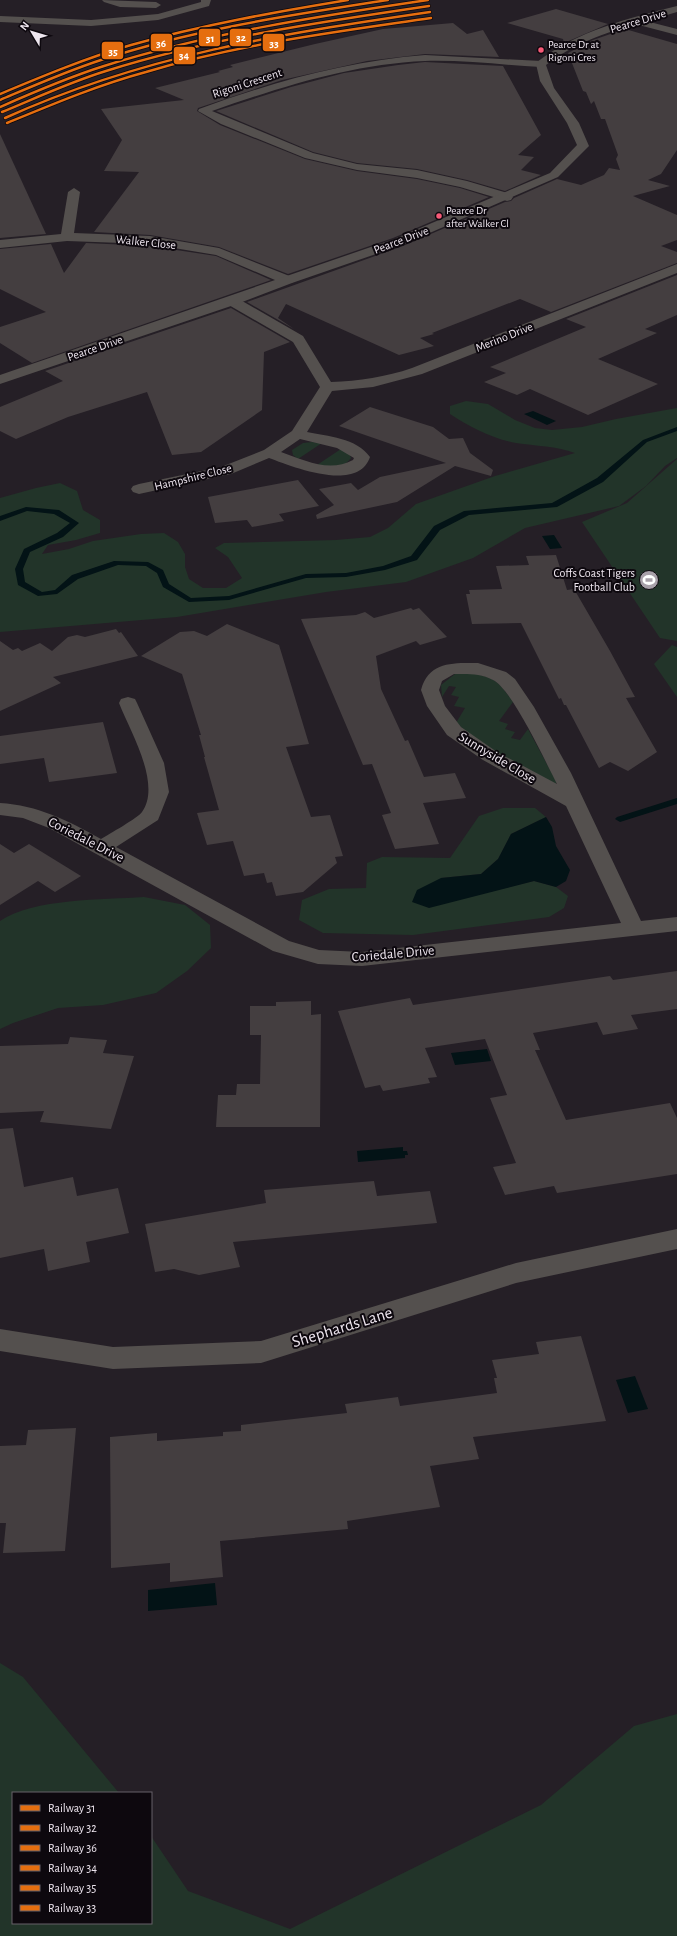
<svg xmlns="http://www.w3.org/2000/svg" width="677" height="1936" viewBox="0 0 677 1936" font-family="'Alegreya Sans',sans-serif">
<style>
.green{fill:#223429}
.water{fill:#031316}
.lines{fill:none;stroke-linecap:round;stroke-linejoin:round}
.stream{fill:#031316;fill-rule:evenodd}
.building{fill:#443e40}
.minor{fill:#54504e;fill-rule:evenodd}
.tertiary{fill:#54504e;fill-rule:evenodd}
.rail-1-casing{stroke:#0d080e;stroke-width:4}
.rail-2-casing{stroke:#0d080e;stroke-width:4}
.rail-3-casing{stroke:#0d080e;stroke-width:4}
.rail-4-casing{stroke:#0d080e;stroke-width:4}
.rail-5-casing{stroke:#0d080e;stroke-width:4}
.rail-6-casing{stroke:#0d080e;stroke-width:4}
.rail-1{stroke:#e56e0f;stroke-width:2.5}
.rail-2{stroke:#e56e0f;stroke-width:2.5}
.rail-3{stroke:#e56e0f;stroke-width:2.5}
.rail-4{stroke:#e56e0f;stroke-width:2.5}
.rail-5{stroke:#e56e0f;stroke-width:2.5}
.rail-6{stroke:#e56e0f;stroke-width:2.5}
.bus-dot{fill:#f75a77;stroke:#0d080e;stroke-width:1.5}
.labels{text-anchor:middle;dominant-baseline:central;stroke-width:4;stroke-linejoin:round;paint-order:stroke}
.far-bus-label{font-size:11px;fill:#eee6ef;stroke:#0d080e;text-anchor:start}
.far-street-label{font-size:12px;fill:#eee6ef;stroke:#0d080e}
.far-poi-label{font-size:12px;fill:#eee6ef;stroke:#0d080e;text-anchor:end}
.street-label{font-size:14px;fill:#eee6ef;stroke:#0d080e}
.near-street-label{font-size:17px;fill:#eee6ef;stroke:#0d080e}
.line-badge{stroke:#0d080e;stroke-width:1.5}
.badge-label{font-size:11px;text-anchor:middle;font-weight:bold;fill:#fff}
</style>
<rect width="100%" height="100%" fill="#251f26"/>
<g class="green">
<path d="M466 401 488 404 515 420 535 428 552 430 582 427 616 419 677 408V458L665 466 646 486 619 506 525 528 473 558 406 582 326 592 177 617 0 632V498L36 488 60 483 77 491 83 510 100 520V533L76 540 48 545 42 554 69 549 93 541 141 534 164 533 178 542 185 554V567L189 579 203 588H226L242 578 228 557 215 548 224 543 336 540 370 537 388 528 416 504 495 476 575 453C557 446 535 446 516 443 493 439 470 427 450 414V406Z"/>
<polygon points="312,442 322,443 298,459 293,455 292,450 303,443"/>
<path d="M341 449 349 453 351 458C343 469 329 467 317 465Z"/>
<polygon points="677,459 677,641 660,638 582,522 627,503"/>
<polygon points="672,645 677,647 677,697 654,664"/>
<path d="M466 672C495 678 496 678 513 702L499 721 508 724 505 729 515 732 511 738 520 740 528 729 556 781V785L487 748 456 723 465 708 454 706 459 697 451 695 456 687 449 686 442 697 441 685 455 674Z"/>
<polygon points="503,808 535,808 546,817 511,834 498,859 481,874 441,878 489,892 534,881 556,887 568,896 564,908 549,917 413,935 323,933 299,920 302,900 329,889 366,888 367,863 382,857 450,858 479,816"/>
<path d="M144 897 185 905 210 925 211 948 187 971 156 993 103 1005 58 1008 13 1023 0 1029V921C34 898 103 900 144 897Z"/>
<polygon points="0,1663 23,1677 119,1793 13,1793 13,1923 151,1923 151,1836 188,1891 290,1929 541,1805 634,1726 677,1714 677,1936 0,1936"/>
</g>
<g class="water">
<polygon points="533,411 556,421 547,425 524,414"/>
<polygon points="554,535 562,548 550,549 542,536"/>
<polygon points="546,817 552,827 556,846 570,870 566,881 556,887 534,881 429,908 412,902 417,890 441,878 481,874 498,859 511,834"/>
<polygon points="487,1049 491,1061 455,1065 451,1053"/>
<polygon points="403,1147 403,1151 407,1151 408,1155 405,1155 405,1158 358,1162 357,1151"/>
<polygon points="635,1376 648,1409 628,1413 616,1380"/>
<polygon points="215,1583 217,1605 148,1611 148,1590"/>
</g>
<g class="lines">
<g class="stream">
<polygon points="677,427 677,431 647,442 603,482 557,507 469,515 440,530 417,560 385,570 346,577 306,578 229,600 189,602 163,587 157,573 146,566 118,565 78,579 57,594 38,596 18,585 15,569 24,549 57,533 70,523 54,514 27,511 0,521 0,516 26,507 59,510 79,523 63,537 30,552 23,569 25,582 42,592 55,590 72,575 114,561 148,562 163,570 169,584 191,598 229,596 306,574 346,573 383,566 411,556 434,526 464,511 552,503 597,478 643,440"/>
<polygon points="677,798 677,804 620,822 615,819 617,817"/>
</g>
</g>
<g class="building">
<polygon points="556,9 608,24 564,43 563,39 507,23"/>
<polygon points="453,23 467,34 483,30 499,57 425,54 367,61 282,80 198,108 197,111 220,125 305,159 357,171 417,179 460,188 489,197 393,238 288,274 219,247 150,235 94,232 139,172 104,171 122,140 101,109 184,100 155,88 220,72 218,71 233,67 230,65 315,44 383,29"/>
<polygon points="625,29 677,44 677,150 661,174 648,180 670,186 633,196 677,215 677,240 661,246 677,252 677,263 551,312 520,299 432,333 434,334 420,338 434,346 399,355 286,304 278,318 294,329 247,302 403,246 505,202 511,201 514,198 557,179 581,185 604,175 609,168 620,170 616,159 618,155 605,119 601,119 594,101 591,104 586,92 583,91 568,53 593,40"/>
<polygon points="425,62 503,66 541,135 518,155 534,157 521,170 541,175 505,191 467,180 417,169 357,163 313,152 216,111 291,87 344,73 398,65"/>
<polygon points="0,134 46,234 0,238"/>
<polygon points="86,243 150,246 216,256 271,280 32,363 0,343 0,327 46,312 0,289 0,249 51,244 64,273"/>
<polygon points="677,275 677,315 645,329 657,333 598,359 658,384 588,415 530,389 517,395 484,382 506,373 490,367 586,327 566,319"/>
<polygon points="231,308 290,342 264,352 262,410 201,452 172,455 147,392 68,417 16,439 0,431 0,407 63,381 45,371"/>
<polygon points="370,407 433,427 449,439 463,438 470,453 493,470 491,476 455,466 397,502 317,519 316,515 334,505 319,489 351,483 358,490 380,477 446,463 339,426"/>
<polygon points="298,480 319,506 279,514 284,521 252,527 247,520 215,523 208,497"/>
<polygon points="556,555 567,590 574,589 610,651 635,697 626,698 657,752 628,771 610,762 599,768 566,705 564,705 561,698 559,699 521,623 472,624 466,594 470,594 469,590 502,589 496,566 529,565 526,556"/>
<polygon points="411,608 413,610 419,608 447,637 420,645 416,641 376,656 381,689 405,741 408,740 424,777 455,773 466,798 423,803 439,844 395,849 382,815 391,813 372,764 363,765 301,619 356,615 365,612 374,618"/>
<polygon points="227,624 279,645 309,744 286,747 311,817 330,815 343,856 335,857 337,863 303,892 276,896 272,882 267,883 264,873 244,876 233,841 207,845 197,813 219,810 204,757 205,757 199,735 201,735 182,674 141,656 180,632 194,631 207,636"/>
<polygon points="116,629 119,633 121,632 138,656 53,677 61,683 0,711 0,641 13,650 18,648 22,651 40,643 52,651 68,637 77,635 85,637"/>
<polygon points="103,722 117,773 49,782 44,758 0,764 0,736"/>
<polygon points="0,844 14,853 29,844 81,876 55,892 38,881 0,905"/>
<polygon points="677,971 677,1009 631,1015 638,1029 603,1035 597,1022 533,1033 540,1050 535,1050 566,1120 670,1103 677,1118 677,1174 557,1193 554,1186 505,1195 493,1167 516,1163 490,1098 507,1095 485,1039 425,1048 437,1077 428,1078 430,1083 383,1091 380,1085 365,1088 338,1011 410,998 413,1005 610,976 613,980"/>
<polygon points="311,1001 311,1015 321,1014 320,1127 216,1127 218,1095 236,1095 237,1084 260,1084 261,1035 250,1035 250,1006 276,1006 276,1002"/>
<polygon points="70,1037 107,1040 103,1053 134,1056 111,1129 40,1122 44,1111 0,1113 0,1046 68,1044"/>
<polygon points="13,1128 24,1187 73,1177 77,1196 118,1188 129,1233 86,1242 90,1262 48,1271 44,1249 0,1258 0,1129"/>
<polygon points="374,1181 377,1196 430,1191 437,1223 233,1242 240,1267 199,1275 174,1269 155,1272 145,1224 266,1203 264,1190"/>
<polygon points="581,1336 606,1421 473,1437 479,1459 430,1466 440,1507 347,1521 348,1529 220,1541 223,1577 170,1582 170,1563 111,1568 110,1437 157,1433 157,1441 223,1436 223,1432 241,1431 241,1425 347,1413 345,1404 398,1397 400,1406 497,1393 494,1378 497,1378 492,1360 539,1354 536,1342"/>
<polygon points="76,1428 65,1551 3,1553 6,1523 0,1523 0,1446 26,1445 28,1430"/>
</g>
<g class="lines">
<g class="minor">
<polygon points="102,0 156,2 161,5 156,8 120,7 104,2"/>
<polygon points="201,0 211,0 209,6 158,20 91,26 0,22 0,16 91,20 158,14 201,2"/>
<polygon points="638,19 677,29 677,35 635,24 633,22"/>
<path d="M425 55 541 61 546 64 541 67C503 65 464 60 425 61 352 64 281 87 212 111L313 153 357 164 417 170 467 181 511 194 513 197 511 200 507 201 460 187 417 178 357 170 305 158 221 124 198 111 199 109C273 82 347 61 425 55Z"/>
<polygon points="74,188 80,192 74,233 150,236 219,248 292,277 294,280 292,283 282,283 216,255 150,244 67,241 0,248 0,240 61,234 68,192"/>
<path d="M677 264V273L422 374 373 387 332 391 307 432C327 436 357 438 370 457 358 493 293 467 269 458L231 474 139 494 133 492 131 489 133 486 139 484 221 467 264 450 292 431 320 387 293 342 227 304 225 301 227 298H237L303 336 331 382C359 381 386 377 412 368ZM300 439 337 448 354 458 353 460C329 473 304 460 281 452Z"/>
<path d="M478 663 506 672 515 679 534 707 571 773 641 921 677 917V931L362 966 318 964 273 951 49 828 23 818 0 815V803C37 805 69 821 101 839 109 834 138 818 142 812 162 784 130 731 119 703L121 699 128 697 135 699 137 703 164 763 169 792 158 820 116 847 289 941 319 950 362 952 621 923 566 806 483 760 447 735 427 706 421 690C429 661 453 663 478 663ZM454 674C468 674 480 673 493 680 512 689 546 763 557 784L497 752 461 727 445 706 439 690 442 681Z"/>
</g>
<g class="tertiary">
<path d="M677 6V12C632 26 584 35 546 65L554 88 579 123 589 146 558 177 402 245 292 283 237 304 0 384V375L394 239 550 173 577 145 567 123 540 81 536 64 537 62C577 31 629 18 677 6Z"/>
<polygon points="677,1229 677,1249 516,1283 261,1363 113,1369 0,1351 0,1329 113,1347 261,1341 516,1263"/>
</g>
<g class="rail-1-casing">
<path id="rail-1" d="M0 107C34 92 69 77 104 66 210 33 319 16 428 0"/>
</g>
<g class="rail-2-casing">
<path id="rail-2" d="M2 112C36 98 70 82 106 71 211 38 320 22 429 6"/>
</g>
<g class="rail-3-casing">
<path id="rail-3" d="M0 100C33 86 67 71 101 60 194 29 292 15 388 0"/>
</g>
<g class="rail-4-casing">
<path id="rail-4" d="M5 118C144 55 280 34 430 12"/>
</g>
<g class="rail-5-casing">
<path id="rail-5" d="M0 94C43 76 86 58 131 45 202 25 275 12 348 0"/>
</g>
<g class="rail-6-casing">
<path id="rail-6" d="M7 123C53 104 98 85 146 72 239 44 336 32 431 18"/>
</g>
<use href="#rail-1" class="rail-1"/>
<use href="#rail-2" class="rail-2"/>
<use href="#rail-3" class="rail-3"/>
<use href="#rail-4" class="rail-4"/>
<use href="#rail-5" class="rail-5"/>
<use href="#rail-6" class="rail-6"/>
</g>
<defs>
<g id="stadium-disc" transform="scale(1)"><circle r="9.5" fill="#a8a0a9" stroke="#0d080e"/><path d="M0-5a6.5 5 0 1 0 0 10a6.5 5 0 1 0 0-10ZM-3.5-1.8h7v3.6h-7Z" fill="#fff"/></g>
</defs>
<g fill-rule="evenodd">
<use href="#stadium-disc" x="649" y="580"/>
</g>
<g class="bus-dot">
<circle cx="541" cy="50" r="3.5"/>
<circle cx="439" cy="216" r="3.5"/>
</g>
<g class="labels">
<g class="far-bus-label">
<text x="548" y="44">Pearce Dr at<tspan x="548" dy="13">Rigoni Cres</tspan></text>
<text x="446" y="210">Pearce Dr<tspan x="446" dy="13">after Walker Cl</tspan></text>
</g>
<g class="far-street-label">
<text transform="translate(638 21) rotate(-17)">Pearce Drive</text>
<text transform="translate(247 83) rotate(-18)">Rigoni Crescent</text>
<text transform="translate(401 240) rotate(-21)">Pearce Drive</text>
<text transform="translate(146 242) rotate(6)">Walker Close</text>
<text transform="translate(504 337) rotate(-22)">Merino Drive</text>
<text transform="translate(95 348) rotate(-19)">Pearce Drive</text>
<text transform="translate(193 477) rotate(-14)">Hampshire Close</text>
</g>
<g class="far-poi-label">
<text x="635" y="573">Coffs Coast Tigers<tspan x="635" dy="14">Football Club</tspan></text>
</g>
<g class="street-label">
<text transform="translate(497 758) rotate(31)">Sunnyside Close</text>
<text transform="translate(86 840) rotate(27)">Coriedale Drive</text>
<text transform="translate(393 954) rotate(-5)">Coriedale Drive</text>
</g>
<g class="near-street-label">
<text transform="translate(342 1327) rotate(-17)">Shephards Lane</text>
</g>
</g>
<g class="line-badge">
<rect x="229" y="28" width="23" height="19" rx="4" fill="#e56e0f"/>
<rect x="198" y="28" width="23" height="19" rx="4" fill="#e56e0f"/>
<rect x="262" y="33" width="23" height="19" rx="4" fill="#e56e0f"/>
<rect x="150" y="33" width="23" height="19" rx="4" fill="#e56e0f"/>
<rect x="101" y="41" width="23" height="19" rx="4" fill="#e56e0f"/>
<rect x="173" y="46" width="23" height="19" rx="4" fill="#e56e0f"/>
</g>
<g class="badge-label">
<text x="241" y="41">32</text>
<text x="210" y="42">31</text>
<text x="274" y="47">33</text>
<text x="161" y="47">36</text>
<text x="113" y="55">35</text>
<text x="184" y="59">34</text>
</g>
<rect x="12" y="1792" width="140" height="132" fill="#0d080e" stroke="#676168"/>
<rect x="20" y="1805" width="20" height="6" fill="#e56e0f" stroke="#676168"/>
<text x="48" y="1812" font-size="12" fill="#eee6ef">Railway 31</text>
<rect x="20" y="1825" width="20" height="6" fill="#e56e0f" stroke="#676168"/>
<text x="48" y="1832" font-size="12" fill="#eee6ef">Railway 32</text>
<rect x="20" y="1845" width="20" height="6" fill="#e56e0f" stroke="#676168"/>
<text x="48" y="1852" font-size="12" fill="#eee6ef">Railway 36</text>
<rect x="20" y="1865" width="20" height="6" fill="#e56e0f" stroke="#676168"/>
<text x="48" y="1872" font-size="12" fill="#eee6ef">Railway 34</text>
<rect x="20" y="1885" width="20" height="6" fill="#e56e0f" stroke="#676168"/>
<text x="48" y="1892" font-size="12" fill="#eee6ef">Railway 35</text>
<rect x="20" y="1905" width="20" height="6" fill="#e56e0f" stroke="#676168"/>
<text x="48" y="1912" font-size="12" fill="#eee6ef">Railway 33</text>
<g transform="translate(32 32) rotate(308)" stroke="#0d080e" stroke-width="3" paint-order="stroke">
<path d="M0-3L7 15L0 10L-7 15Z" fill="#eee6ef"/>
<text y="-6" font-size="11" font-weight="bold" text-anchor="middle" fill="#eee6ef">N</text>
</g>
</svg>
